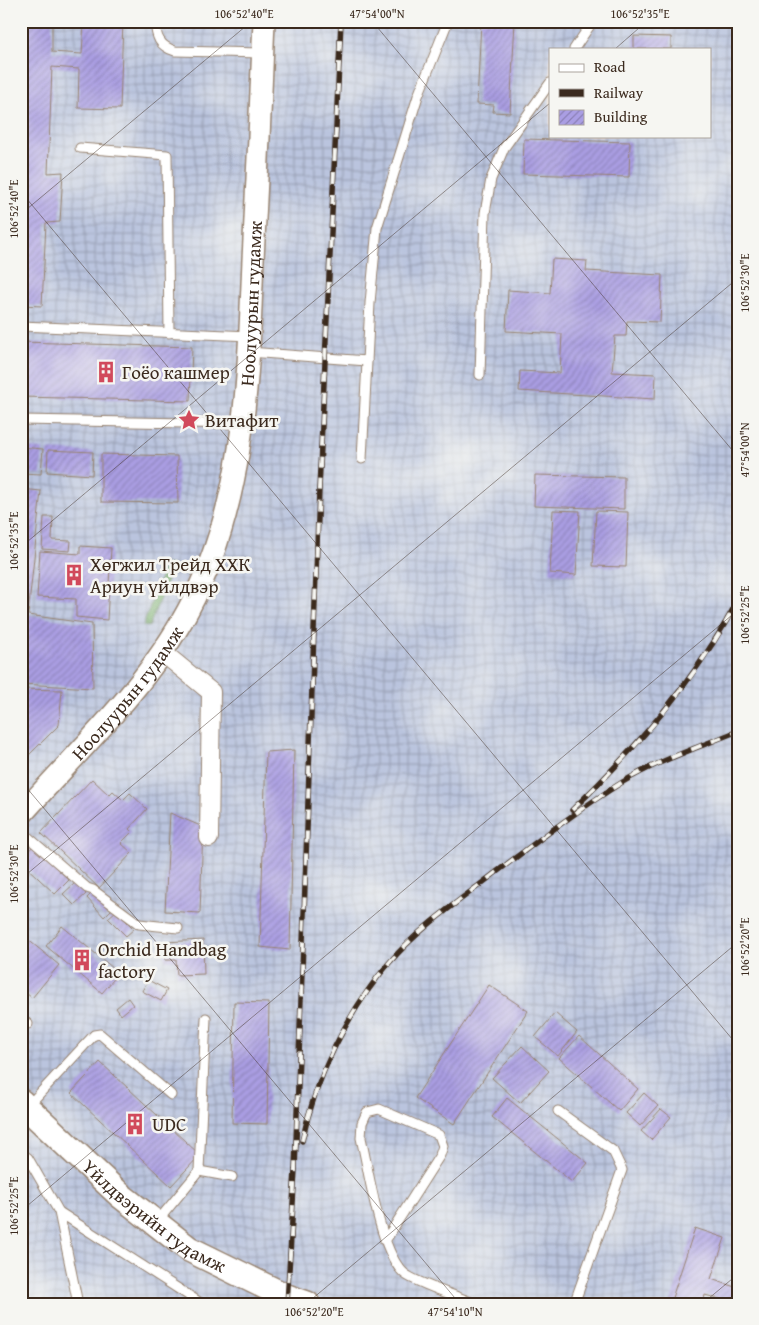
<svg xmlns="http://www.w3.org/2000/svg" width="759" height="1325" viewBox="0 0 759 1325" font-family="'Gentium Book Plus',serif">
<style>
.industrial{fill:url(#industrial-grid);fill-rule:evenodd}
.forest{fill:url(#forest-crowns);stroke:#566a43}
.building{fill:url(#building-hatch)}
.lines{fill:none;stroke-linecap:round;stroke-linejoin:round}
.service-casing{stroke:#988471;stroke-width:11}
.minor-casing{stroke:#988471;stroke-width:20}
.tertiary-casing{stroke:#988471;stroke-width:24}
.secondary-casing{stroke:#988471;stroke-width:28}
.service{stroke:#fff;stroke-width:9}
.minor{stroke:#fff;stroke-width:18}
.tertiary{stroke:#fff;stroke-width:21}
.secondary{stroke:#fff;stroke-width:25}
.rail-casing{stroke:#3b2a1e;stroke-width:5.5}
.rail{stroke:#f6f6f2;stroke-width:4;stroke-dasharray:11;stroke-linecap:butt}
.ticks{fill:none;stroke:#3b2a1e;stroke-width:1;stroke-opacity:0.45}
.labels{text-anchor:middle;dominant-baseline:central;stroke-width:5;stroke-linejoin:round;paint-order:stroke}
.street-label{font-size:19px;fill:#3b2a1e;stroke:#f6f6f2}
.poi-label{font-size:19px;fill:#3b2a1e;stroke:#f6f6f2;text-anchor:start}
.neatline{fill:none;stroke:#3b2a1e;stroke-width:2}
.ticks-label{font-size:12px;text-anchor:middle;fill:#3b2a1e}
</style>
<defs>
<pattern id="industrial-grid" width="8" height="8" patternUnits="userSpaceOnUse" patternTransform="scale(1.25)"><rect width="8" height="8" fill="#bac4de"/><path d="M0 4h8M4 0v8" fill="none" stroke="#989fb3"/></pattern>
<pattern id="forest-crowns" width="20" height="18" patternUnits="userSpaceOnUse" patternTransform="scale(1.25)"><rect width="20" height="18" fill="#72aa68"/><path d="M2 6a3 3 0 1 1 6 0M12 15a3 3 0 1 1 6 0" fill="none" stroke="#5f8b55"/></pattern>
<pattern id="building-hatch" width="6" height="6" patternUnits="userSpaceOnUse" patternTransform="scale(1.25)"><rect width="6" height="6" fill="#aa9ee3"/><path d="M-1 1l2-2M0 6l6-6M5 7l2-2" fill="none" stroke="#8c81b7"/></pattern>
</defs>
<rect width="100%" height="100%" fill="#f6f6f2"/>
<filter id="ink" filterUnits="userSpaceOnUse"><feTurbulence type="fractalNoise" baseFrequency=".02" numOctaves="2"/><feDisplacementMap in="SourceGraphic" scale="10" xChannelSelector="R" yChannelSelector="G"/><feConvolveMatrix kernelMatrix="1 2 1 2 8 2 1 2 1" color-interpolation-filters="sRGB"/></filter>
<filter id="wash" filterUnits="userSpaceOnUse"><feTurbulence type="fractalNoise" baseFrequency=".0096" numOctaves="4" result="noise"/><feDisplacementMap in="SourceGraphic" scale="20" xChannelSelector="R" yChannelSelector="G"/><feGaussianBlur stdDeviation="1.12" result="paint"/><feColorMatrix in="noise" values="0 0 0 0 0 0 0 0 0 0 0 0 0 0 0 0 0 1.4 0 .05"/><feComposite in="paint" operator="in"/></filter>
<g filter="url(#wash)">
<rect width="100%" height="100%" fill="#f4dec4"/>
<path class="industrial" d="M21 21H738V1304H21ZM550 49H710V136H550Z"/>
<polygon class="forest" points="165,564 173,565 149,627 143,626"/>
<g id="blocks">
<g class="building">
<polygon points="21,21 52,21 52,52 82,54 84,21 123,21 120,109 78,108 79,69 52,67 48,173 63,172 60,222 46,223 42,306 21,305"/>
<polygon points="481,21 515,21 510,113 493,112 494,105 477,104"/>
<polygon points="634,36 671,37 671,49 634,49"/>
<polygon points="524,139 630,142 629,177 523,174"/>
<polygon points="552,259 587,261 586,271 662,275 660,322 627,321 626,336 615,336 612,372 656,374 655,399 519,391 520,371 560,373 562,334 506,331 508,290 550,293"/>
<polygon points="21,342 192,347 190,401 21,397"/>
<polygon points="21,447 43,449 41,474 21,473"/>
<polygon points="48,450 93,452 92,475 47,472"/>
<polygon points="101,454 177,456 178,503 101,502"/>
<polygon points="535,475 624,477 624,509 534,506"/>
<polygon points="21,489 41,491 28,615 92,624 93,688 21,684"/>
<polygon points="553,510 580,511 576,575 550,573"/>
<polygon points="596,511 628,512 626,567 593,566"/>
<polygon points="44,517 53,517 52,540 71,541 70,551 42,549"/>
<polygon points="80,546 111,548 107,620 76,617 76,599 37,597 40,551 80,554"/>
<polygon points="21,689 62,690 59,725 27,757 21,757"/>
<polygon points="294,750 290,950 260,947 266,752"/>
<polygon points="92,779 109,795 113,791 123,800 130,793 147,809 129,829 132,832 121,843 132,853 99,888 41,833"/>
<polygon points="170,813 203,827 200,913 165,911"/>
<polygon points="33,846 69,880 55,894 21,862 21,859"/>
<polygon points="75,883 86,894 74,905 63,894"/>
<polygon points="94,891 112,909 104,917 87,898"/>
<polygon points="116,911 134,929 126,936 108,918"/>
<polygon points="62,926 119,973 102,993 46,946"/>
<polygon points="21,934 59,965 32,998 21,989"/>
<polygon points="203,940 204,974 177,975 176,960 165,960 164,942"/>
<polygon points="148,980 167,990 161,1001 142,991"/>
<polygon points="489,985 528,1011 454,1124 415,1098"/>
<polygon points="128,998 133,1005 121,1015 116,1008"/>
<polygon points="234,1002 269,1003 267,1124 232,1123"/>
<polygon points="555,1013 577,1032 558,1056 535,1037"/>
<polygon points="579,1036 638,1089 619,1111 559,1058"/>
<polygon points="522,1046 549,1071 520,1103 492,1078"/>
<polygon points="100,1062 200,1155 171,1186 71,1093"/>
<polygon points="644,1093 658,1106 640,1126 626,1113"/>
<polygon points="507,1098 588,1163 572,1182 492,1117"/>
<polygon points="661,1109 671,1117 651,1140 641,1131"/>
<polygon points="695,1228 725,1238 711,1279 738,1288 738,1304 705,1295 703,1304 670,1304"/>
</g>
</g>
</g>
<g filter="url(#ink)">
<use href="#blocks" fill-opacity="0" stroke="#988471" stroke-width="1"/>
<g class="lines">
<g class="service-casing">
<g id="service">
<path d="M155 21C156 37 159 46 175 51L263 53"/>
<polyline points="574,49 593,21"/>
<polyline points="80,148 167,155 169,333"/>
<polyline points="21,326 250,336"/>
<polyline points="249,352 367,361"/>
<polyline points="480,375 485,213 491,179 504,148 550,83"/>
<polyline points="21,420 243,424"/>
<polyline points="362,459 370,303 377,228 418,96 448,21"/>
<polyline points="21,831 87,888 93,890 139,924 178,928"/>
<polyline points="21,1018 28,1024"/>
<polyline points="27,1107 94,1035 100,1034 171,1095"/>
<polyline points="558,1111 613,1151 622,1170 574,1304"/>
<polyline points="21,1153 28,1158 59,1212 78,1304"/>
<polyline points="199,1171 232,1177"/>
<polyline points="59,1212 202,1304"/>
<polyline points="156,1223 199,1171 206,1018"/>
<path d="M385 1241 440 1155 443 1146 439 1135 379 1109 367 1112 362 1123 361 1138C369 1171 380 1254 405 1274 416 1283 460 1297 475 1304"/>
</g>
</g>
<g class="minor-casing">
<polyline id="minor" points="162,652 211,692 209,838"/>
</g>
<g class="tertiary-casing">
<g id="tertiary">
<path id="s1" d="M21 815C80 749 146 688 188 610 246 503 248 379 253 260 257 180 261 101 264 21"/>
</g>
</g>
<g class="secondary-casing">
<g id="secondary">
<path id="s2" d="M21 1102 120 1195 189 1249 287 1297 307 1304"/>
</g>
</g>
<use href="#service" class="service"/>
<use href="#minor" class="minor"/>
<use href="#tertiary" class="tertiary"/>
<use href="#secondary" class="secondary"/>
<g class="rail-casing">
<g id="rail">
<path d="M572 810C637 748 696 680 738 600"/>
<path d="M302 1141C316 1077 346 1014 389 963 416 931 452 906 486 880 530 847 574 812 621 783 657 761 699 747 738 731"/>
<polyline points="287,1304 295,1170 319,489 341,21"/>
</g>
</g>
<use href="#rail" class="rail"/>
</g>
</g>
<path class="ticks" d="M372 21 738 457M615 49 647 21M21 192 738 1046M21 214 252 21M21 547 550 103M21 781 460 1304M21 879 738 278M21 1211 738 610M306 1304 738 942M702 1304 738 1274"/>
<defs>
<g id="building-bare" transform="scale(1.725)"><path d="M-4-6H4V6H1V3H-1V6H-4ZM-2.5-4.3h1.7v1.8h-1.7ZM.8-4.3h1.7v1.8H.8ZM-2.5-1h1.7V.8h-1.7ZM.8-1h1.7V.8H.8Z" fill="#d1495b" stroke="#f6f6f2" stroke-width="2.5" paint-order="stroke"/></g>
<g id="sight-bare" transform="scale(1.725)"><path d="M0-6L1.8-2.2L6-1.7L2.9 1.2L3.7 5.4L0 3.3L-3.7 5.4L-2.9 1.2L-6-1.7L-1.8-2.2Z" fill="#d1495b" stroke="#f6f6f2" stroke-width="2.5" paint-order="stroke"/></g>
</defs>
<g fill-rule="evenodd">
<use href="#building-bare" x="106" y="372"/>
<use href="#sight-bare" x="189" y="420"/>
<use href="#building-bare" x="74" y="575"/>
<use href="#building-bare" x="82" y="960"/>
<use href="#building-bare" x="135" y="1124"/>
</g>
<g class="labels">
<g class="street-label">
<text stroke="none"><textPath href="#s1" startOffset="581">Ноолуурын гудамж</textPath></text>
<text stroke="none"><textPath href="#s1" startOffset="162">Ноолуурын гудамж</textPath></text>
<text stroke="none"><textPath href="#s2" startOffset="176">Yйлдвэрийн гудамж</textPath></text>
</g>
<g class="poi-label">
<text x="122" y="372">Гоёо кашмер</text>
<text x="205" y="420">Витафит</text>
<text x="90" y="564">Хөгжил Трейд ХХК<tspan x="90" dy="22">Ариун үйлдвэр</tspan></text>
<text x="98" y="949">Orchid Handbag<tspan x="98" dy="22">factory</tspan></text>
<text x="152" y="1124">UDC</text>
</g>
</g>
<rect width="759" height="1325" fill="none" stroke="#f6f6f2" stroke-width="55"/>
<rect x="549" y="48" width="162" height="90" fill="#f6f6f2" stroke="#aba49d"/>
<rect x="559" y="64" width="25" height="8" fill="#ffffff" stroke="#aba49d"/>
<text x="594" y="72" font-size="15" fill="#3b2a1e">Road</text>
<rect x="559" y="89" width="25" height="8" fill="#3b2a1e" stroke="#aba49d"/>
<text x="594" y="98" font-size="15" fill="#3b2a1e">Railway</text>
<rect x="559" y="110" width="25" height="15" fill="url(#building-hatch)" stroke="#aba49d"/>
<text x="594" y="122" font-size="15" fill="#3b2a1e">Building</text>
<rect x="28" y="28" width="704" height="1270" class="neatline"/>
<g class="ticks-label">
<text x="244" y="18">106°52'40"E</text>
<text x="377" y="18">47°54'00"N</text>
<text x="640" y="18">106°52'35"E</text>
<text transform="translate(14 209) rotate(-90)" y="4">106°52'40"E</text>
<text transform="translate(745 283) rotate(-90)" y="4">106°52'30"E</text>
<text transform="translate(745 450) rotate(-90)" y="4">47°54'00"N</text>
<text transform="translate(14 541) rotate(-90)" y="4">106°52'35"E</text>
<text transform="translate(745 615) rotate(-90)" y="4">106°52'25"E</text>
<text transform="translate(14 874) rotate(-90)" y="4">106°52'30"E</text>
<text transform="translate(745 947) rotate(-90)" y="4">106°52'20"E</text>
<text transform="translate(14 1206) rotate(-90)" y="4">106°52'25"E</text>
<text x="314" y="1316">106°52'20"E</text>
<text x="455" y="1316">47°54'10"N</text>
</g>
</svg>
